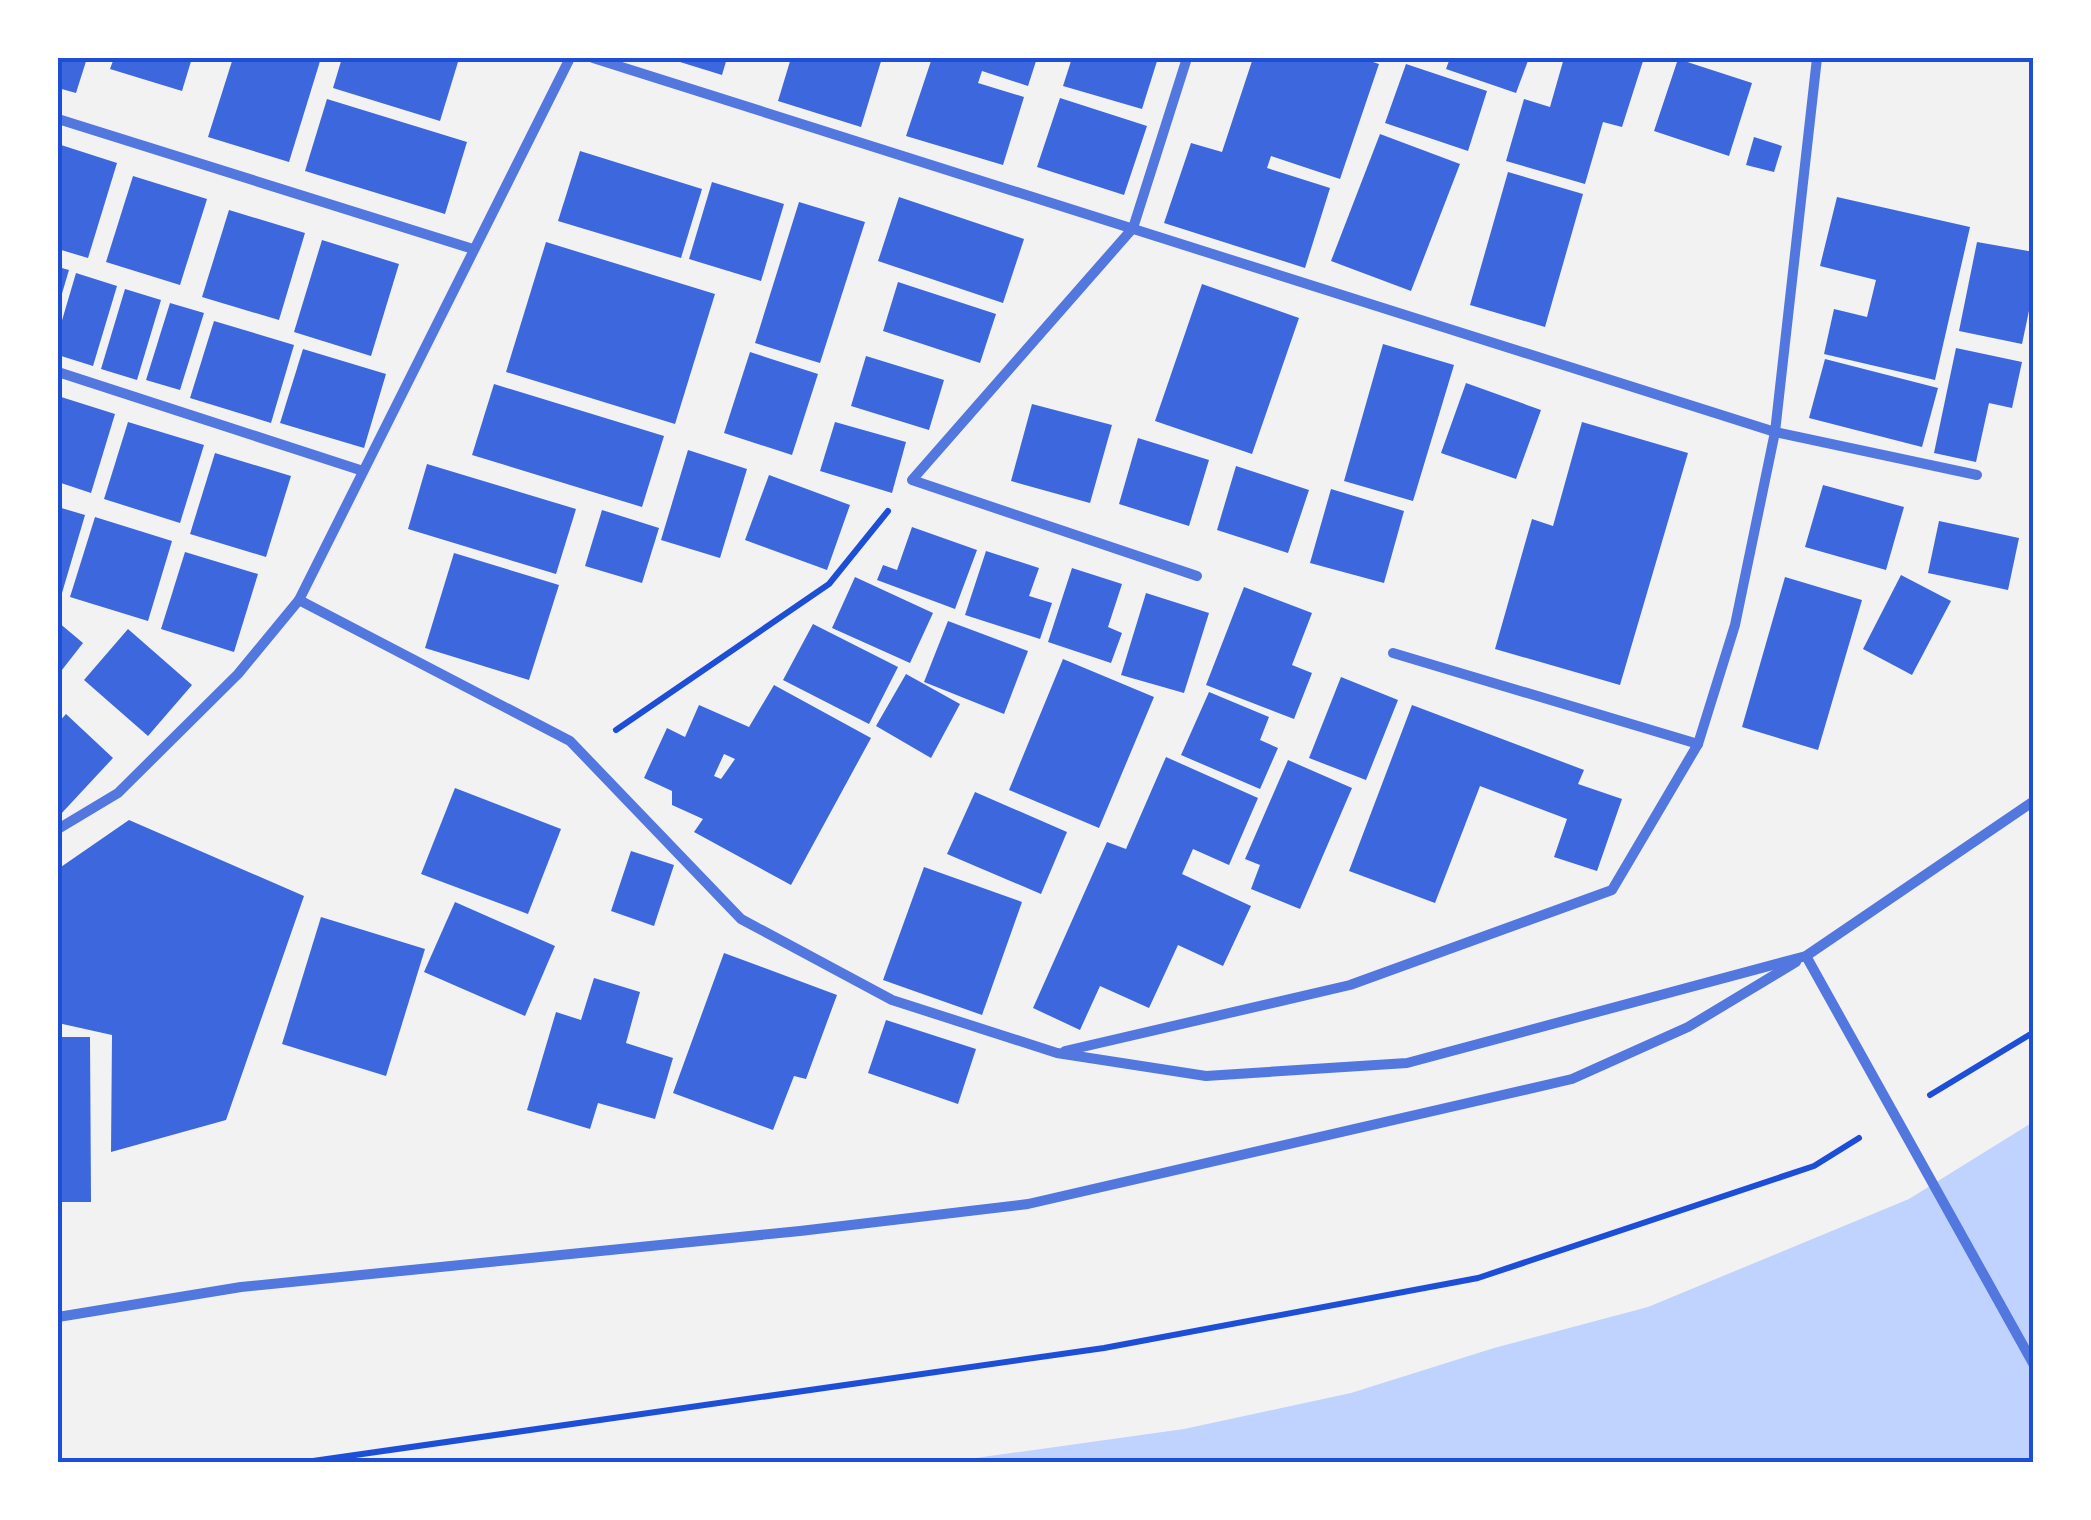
<svg xmlns="http://www.w3.org/2000/svg" width="2091" height="1520" viewBox="0 0 2091 1520" font-family="Quicksand,sans-serif">
<style>
.water{fill:#bfd3fe}
.building{fill:#3d67dc;fill-rule:evenodd}
.lines{fill:none;stroke-linecap:round;stroke-linejoin:round}
.path{stroke:#1d4ed8;stroke-width:6}
.minor{stroke:#5277de;stroke-width:10}
.neatline{fill:none;stroke:#1d4ed8;stroke-width:4}
</style>
<rect width="100%" height="100%" fill="#f2f2f2"/>
<polygon class="water" points="2033,1122 2033,1462 947,1462 1184,1429 1351,1393 1494,1348 1648,1307 1909,1199"/>
<g class="building">
<polygon points="58,58 87,58 76,93 58,88"/>
<polygon points="114,58 192,58 182,91 110,69"/>
<polygon points="233,58 321,58 289,162 208,137"/>
<polygon points="342,58 442,58 458,62 440,121 333,88"/>
<polygon points="667,58 727,58 722,75"/>
<polygon points="791,58 882,58 861,127 778,101"/>
<polygon points="932,58 1037,58 1028,86 982,71 978,83 1024,97 1003,165 906,136"/>
<polygon points="1072,58 1158,58 1142,109 1063,86"/>
<polygon points="1253,58 1361,58 1379,64 1340,179 1271,156 1267,168 1330,188 1305,268 1164,223 1191,143 1222,152"/>
<polygon points="1450,58 1529,58 1516,93 1446,69"/>
<polygon points="1564,58 1644,58 1622,127 1603,122 1585,184 1506,161 1524,99 1550,107"/>
<polygon points="1678,59 1752,83 1729,156 1654,131"/>
<polygon points="1406,64 1487,91 1468,151 1385,123"/>
<polygon points="1060,98 1147,126 1124,195 1037,167"/>
<polygon points="327,99 467,142 445,214 305,171"/>
<polygon points="1380,134 1460,164 1411,291 1331,261"/>
<polygon points="1754,137 1782,146 1774,172 1746,165"/>
<polygon points="58,144 117,163 88,258 58,249"/>
<polygon points="580,151 702,189 681,258 558,221"/>
<polygon points="1508,172 1583,194 1545,327 1470,305"/>
<polygon points="133,176 207,199 180,285 106,262"/>
<polygon points="712,182 784,204 761,281 689,259"/>
<polygon points="899,197 1024,239 1003,303 878,261"/>
<polygon points="1837,197 1970,227 1935,380 1824,354 1834,309 1867,317 1876,280 1820,266"/>
<polygon points="799,202 865,222 820,363 755,343"/>
<polygon points="229,210 305,233 279,320 202,297"/>
<polygon points="322,240 399,264 371,356 294,332"/>
<polygon points="546,242 715,294 675,424 506,372"/>
<polygon points="1977,242 2034,252 2034,287 2022,344 1959,331"/>
<polygon points="58,267 69,270 58,307"/>
<polygon points="76,273 117,286 93,366 58,355 58,334"/>
<polygon points="898,282 996,314 980,363 883,331"/>
<polygon points="1202,284 1299,318 1252,454 1155,421"/>
<polygon points="125,289 161,300 137,380 101,369"/>
<polygon points="170,303 204,313 180,390 146,380"/>
<polygon points="214,321 294,345 271,423 190,398"/>
<polygon points="1383,344 1454,365 1413,501 1344,481"/>
<polygon points="1956,348 2022,362 2012,408 1989,403 1976,462 1934,453"/>
<polygon points="303,349 386,374 364,448 280,423"/>
<polygon points="750,352 818,374 792,455 724,433"/>
<polygon points="866,356 944,380 929,430 851,406"/>
<polygon points="1825,359 1938,388 1922,447 1809,418"/>
<polygon points="1466,383 1541,410 1516,479 1441,453"/>
<polygon points="494,384 664,436 642,507 472,455"/>
<polygon points="58,396 115,414 91,493 58,482"/>
<polygon points="1032,404 1112,425 1090,503 1011,481"/>
<polygon points="128,422 204,445 180,523 104,499"/>
<polygon points="835,422 906,442 892,493 820,471"/>
<polygon points="1582,422 1688,453 1620,685 1495,649 1532,519 1553,526"/>
<polygon points="1138,438 1209,460 1189,526 1119,504"/>
<polygon points="688,450 747,469 720,558 661,540"/>
<polygon points="215,453 291,476 266,557 190,534"/>
<polygon points="427,464 576,509 556,574 408,529"/>
<polygon points="1236,466 1309,490 1288,553 1217,530"/>
<polygon points="769,475 850,505 827,570 745,540"/>
<polygon points="1823,485 1904,507 1886,570 1805,547"/>
<polygon points="1331,489 1404,511 1384,583 1310,563"/>
<polygon points="58,507 85,515 62,593 58,592"/>
<polygon points="602,510 659,528 642,583 585,566"/>
<polygon points="95,517 172,541 148,621 70,597"/>
<polygon points="1939,521 2019,538 2008,590 1928,573"/>
<polygon points="912,527 977,550 955,609 877,580 883,565 897,570"/>
<polygon points="986,551 1039,568 1029,596 1052,603 1040,639 965,615"/>
<polygon points="185,552 258,574 234,652 161,629"/>
<polygon points="454,553 559,585 529,680 425,648"/>
<polygon points="1072,568 1122,584 1108,627 1122,633 1111,663 1048,642"/>
<polygon points="1901,575 1951,601 1912,675 1863,649"/>
<polygon points="855,577 933,613 910,663 832,628"/>
<polygon points="1785,577 1862,600 1818,750 1742,727"/>
<polygon points="1244,587 1312,613 1292,665 1312,673 1294,719 1206,685"/>
<polygon points="1146,593 1209,613 1184,693 1121,675"/>
<polygon points="948,621 1028,651 1004,714 924,682"/>
<polygon points="58,622 83,643 58,675"/>
<polygon points="813,624 898,667 869,724 783,680"/>
<polygon points="128,629 192,685 148,736 84,680"/>
<polygon points="1063,659 1154,697 1099,828 1009,790"/>
<polygon points="906,674 960,704 931,758 876,726"/>
<polygon points="1341,677 1398,700 1366,780 1309,758"/>
<path d="M774 685 871 738 791 885 694 832 703 819 672 805V791L644 778 667 728 685 737 699 705 749 727ZM724 754 735 759 721 779 714 776Z"/>
<polygon points="1209,692 1269,717 1260,740 1278,748 1260,789 1181,755"/>
<polygon points="1412,705 1584,770 1578,784 1622,799 1597,871 1554,857 1567,819 1480,786 1435,903 1349,871"/>
<polygon points="66,714 113,758 60,815 58,813 58,723"/>
<polygon points="1166,757 1258,798 1229,865 1193,849 1182,874 1251,906 1223,966 1178,945 1149,1008 1100,986 1080,1030 1033,1008 1107,842 1126,849"/>
<polygon points="1288,760 1352,788 1300,909 1251,889 1260,865 1245,859"/>
<polygon points="455,788 561,829 528,914 421,874"/>
<polygon points="975,792 1067,832 1041,894 947,854"/>
<polygon points="129,820 304,896 226,1120 111,1152 112,1035 58,1023 58,869"/>
<polygon points="631,851 674,865 654,926 611,911"/>
<polygon points="924,867 1022,902 982,1015 883,980"/>
<polygon points="455,902 555,946 525,1016 424,972"/>
<polygon points="321,917 425,949 386,1076 282,1044"/>
<polygon points="724,953 837,995 806,1079 794,1076 773,1130 673,1093"/>
<polygon points="594,978 640,992 626,1043 673,1058 655,1119 598,1103 590,1129 527,1110 556,1012 581,1020"/>
<polygon points="886,1020 976,1049 958,1104 868,1073"/>
<polygon points="58,1037 90,1037 91,1202 58,1202"/>
</g>
<g class="lines">
<g class="path">
<polyline points="616,730 829,584 888,511"/>
<polyline points="1930,1095 2034,1032"/>
<polyline points="306,1462 1104,1348 1478,1278 1814,1166 1859,1138"/>
</g>
<g class="minor">
<polyline points="593,58 1775,432 1977,475"/>
<polyline points="1187,58 1133,228 912,480 1197,576"/>
<polyline points="58,119 473,249"/>
<polyline points="58,372 363,471"/>
<polyline points="299,600 570,58"/>
<polyline points="1393,653 1698,744"/>
<polyline points="58,829 118,793 238,674 299,600 570,741 741,919 892,1000 1057,1053 1206,1076 1407,1063 1806,956 2034,801"/>
<polyline points="1806,956 2034,1365"/>
<polyline points="1065,1051 1350,985 1612,890 1698,744 1735,625 1775,432 1817,58"/>
<polyline points="58,1317 241,1287 800,1231 1028,1204 1572,1079 1688,1027 1796,962"/>
</g>
</g>
<rect width="2091" height="1520" fill="none" stroke="#ffffff" stroke-width="120"/>
<rect x="60" y="60" width="1971" height="1400" class="neatline"/>
</svg>
